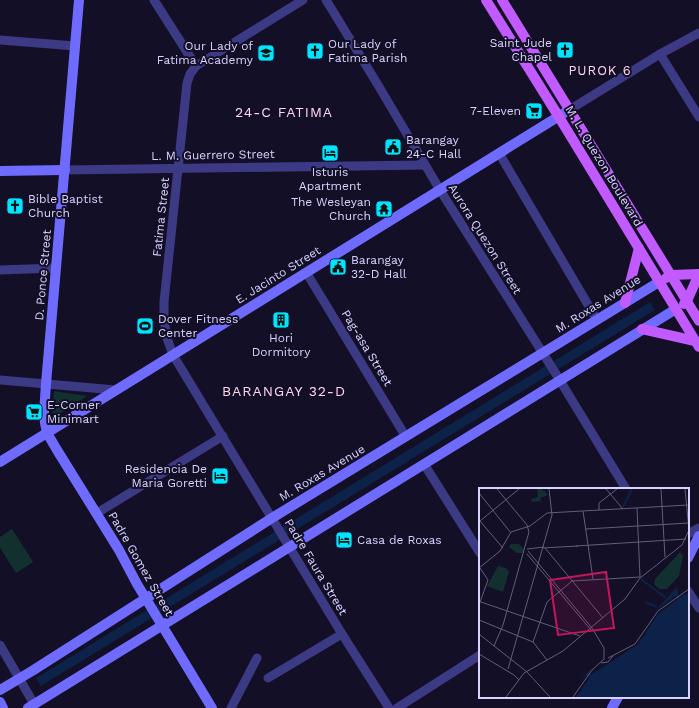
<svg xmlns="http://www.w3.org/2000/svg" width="699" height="708" viewBox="0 0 699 708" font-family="'Work Sans',sans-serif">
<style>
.green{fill:#12302f}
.water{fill:#0c2248}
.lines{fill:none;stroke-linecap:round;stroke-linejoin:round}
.street{stroke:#3d3a85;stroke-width:9}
.secondary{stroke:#6f6bff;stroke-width:10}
.primary{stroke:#c25bff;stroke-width:10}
.labels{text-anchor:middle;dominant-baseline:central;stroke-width:4;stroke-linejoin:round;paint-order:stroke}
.poi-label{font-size:12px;fill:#d9d4ff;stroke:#130f26;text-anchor:start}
.street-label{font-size:12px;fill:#d9d4ff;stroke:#130f26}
.neighbourhood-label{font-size:13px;letter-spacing:1px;fill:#ffd6f0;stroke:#130f26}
.quarter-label{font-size:14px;letter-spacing:1px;fill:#ffd6f0;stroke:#130f26}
.inset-river{fill:none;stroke:#0c2248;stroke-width:2}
.inset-road{fill:none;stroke:#625e7d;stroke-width:1}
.view{fill:#c2185b;fill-opacity:0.15;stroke:#c2185b;stroke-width:2}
.inset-edge{fill:none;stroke:#d9d4ff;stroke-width:2}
</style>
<rect width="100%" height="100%" fill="#130f26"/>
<g class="green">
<polygon points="54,391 87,396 52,419"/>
<polygon points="12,529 33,562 16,573 0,548 0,537"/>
</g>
<polygon class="water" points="650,302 655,310 41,686 36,678"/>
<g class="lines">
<g class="street">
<polyline points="154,0 196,66"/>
<polyline points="303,0 196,66 190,74 187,83 164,302 164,320 167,338 173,355 342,634 389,708"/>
<polyline points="326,0 378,85 440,190 556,374 626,489"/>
<polyline points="0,40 75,46"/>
<polyline points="660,54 699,117"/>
<polyline points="569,110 660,54 699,33"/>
<polyline points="499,153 597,320"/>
<polyline points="65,170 425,165"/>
<polyline points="0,270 56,268"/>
<polyline points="306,272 406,437"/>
<polyline points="0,380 116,390"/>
<polyline points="424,464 480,553"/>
<polyline points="97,513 223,436"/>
<polyline points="688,534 699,528"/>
<polyline points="688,591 699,608"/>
<polyline points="0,645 34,704"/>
<polyline points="268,678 342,634"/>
<polyline points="231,708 257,658"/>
<polyline points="397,708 480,655"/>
</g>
<g class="secondary">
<polyline points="79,0 46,384 44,413 45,423 47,433 57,450 119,550 137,584 212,708"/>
<polyline points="0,171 65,170"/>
<polyline points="0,462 569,110"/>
<polyline points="688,558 699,536"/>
<polyline points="0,690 32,671 272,518 659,282"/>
<polyline points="0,702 3,708"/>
<polyline points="28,708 676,309"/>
<polyline points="612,708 618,697"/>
</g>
<g class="primary">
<polyline points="486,0 559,117 699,347"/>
<polyline points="502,0 699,321"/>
<polyline points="666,278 671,275 699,274"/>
<polyline points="625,303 639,248"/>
<polyline points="684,304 687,301 699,274"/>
<polyline points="642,329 695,341"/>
</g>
</g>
<defs>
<g id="church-square" transform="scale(0.9)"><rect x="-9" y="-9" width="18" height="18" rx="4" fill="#00e5ff" stroke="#130f26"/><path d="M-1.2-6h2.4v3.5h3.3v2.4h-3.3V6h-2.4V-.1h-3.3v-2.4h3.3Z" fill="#111"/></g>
<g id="school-square" transform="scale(0.9)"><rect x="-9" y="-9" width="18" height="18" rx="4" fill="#00e5ff" stroke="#130f26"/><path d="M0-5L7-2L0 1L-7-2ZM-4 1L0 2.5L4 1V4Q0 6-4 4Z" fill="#111"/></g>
<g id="supermarket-square" transform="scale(0.9)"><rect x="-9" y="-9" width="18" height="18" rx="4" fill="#00e5ff" stroke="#130f26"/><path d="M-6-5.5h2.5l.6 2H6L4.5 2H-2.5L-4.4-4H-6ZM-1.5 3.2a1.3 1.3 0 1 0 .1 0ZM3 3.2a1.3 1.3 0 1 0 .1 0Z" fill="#111"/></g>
<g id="civic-square" transform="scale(0.9)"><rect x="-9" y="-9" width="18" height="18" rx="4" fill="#00e5ff" stroke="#130f26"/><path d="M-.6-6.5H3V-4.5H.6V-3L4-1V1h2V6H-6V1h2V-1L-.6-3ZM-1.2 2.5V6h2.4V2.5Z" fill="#111"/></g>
<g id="hotel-square" transform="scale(0.9)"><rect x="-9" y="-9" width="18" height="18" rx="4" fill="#00e5ff" stroke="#130f26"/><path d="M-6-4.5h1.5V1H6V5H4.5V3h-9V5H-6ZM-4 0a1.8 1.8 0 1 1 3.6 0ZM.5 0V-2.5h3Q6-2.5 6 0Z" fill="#111"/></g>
<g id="temple-square" transform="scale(0.9)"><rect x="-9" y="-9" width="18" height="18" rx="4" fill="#00e5ff" stroke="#130f26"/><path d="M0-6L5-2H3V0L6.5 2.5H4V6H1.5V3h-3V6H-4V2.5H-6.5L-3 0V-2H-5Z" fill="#111"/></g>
<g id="building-square" transform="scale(0.9)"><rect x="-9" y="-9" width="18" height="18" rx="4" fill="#00e5ff" stroke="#130f26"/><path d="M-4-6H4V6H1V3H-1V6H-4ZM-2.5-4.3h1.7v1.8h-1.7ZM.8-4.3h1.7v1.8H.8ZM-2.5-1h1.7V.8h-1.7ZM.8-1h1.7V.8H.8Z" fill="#111"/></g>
<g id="stadium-square" transform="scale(0.9)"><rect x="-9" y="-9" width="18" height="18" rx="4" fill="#00e5ff" stroke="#130f26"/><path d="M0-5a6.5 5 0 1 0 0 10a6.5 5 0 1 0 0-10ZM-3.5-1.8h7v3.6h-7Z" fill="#111"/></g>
</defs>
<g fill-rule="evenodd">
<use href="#church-square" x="565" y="50"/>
<use href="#church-square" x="315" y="51"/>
<use href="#school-square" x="266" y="53"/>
<use href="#supermarket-square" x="534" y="111"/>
<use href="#civic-square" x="393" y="147"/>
<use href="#hotel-square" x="330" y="153"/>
<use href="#church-square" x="15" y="206"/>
<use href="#temple-square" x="384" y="209"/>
<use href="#civic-square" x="338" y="267"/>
<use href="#building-square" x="281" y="320"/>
<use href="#stadium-square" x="145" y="326"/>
<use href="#supermarket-square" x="34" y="412"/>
<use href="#hotel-square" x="220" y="476"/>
<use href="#hotel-square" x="344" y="540"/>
</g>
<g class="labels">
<g class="poi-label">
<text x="552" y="43" text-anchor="end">Saint Jude<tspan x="552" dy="14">Chapel</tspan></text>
<text x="328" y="44">Our Lady of<tspan x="328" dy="14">Fatima Parish</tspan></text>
<text x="253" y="46" text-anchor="end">Our Lady of<tspan x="253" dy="14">Fatima Academy</tspan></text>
<text x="521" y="111" text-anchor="end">7-Eleven</text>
<text x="406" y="140">Barangay<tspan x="406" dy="14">24-C Hall</tspan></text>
<text x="330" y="172" text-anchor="middle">Isturis<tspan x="330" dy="14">Apartment</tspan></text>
<text x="28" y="199">Bible Baptist<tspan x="28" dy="14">Church</tspan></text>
<text x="371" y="202" text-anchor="end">The Wesleyan<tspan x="371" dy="14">Church</tspan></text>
<text x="351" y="260">Barangay<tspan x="351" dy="14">32-D Hall</tspan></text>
<text x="158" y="319">Dover Fitness<tspan x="158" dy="14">Center</tspan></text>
<text x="281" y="338" text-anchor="middle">Hori<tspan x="281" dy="14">Dormitory</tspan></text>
<text x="47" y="405">E-Corner<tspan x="47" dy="14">Minimart</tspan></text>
<text x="207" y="469" text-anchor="end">Residencia De<tspan x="207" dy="14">Maria Goretti</tspan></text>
<text x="357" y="540">Casa de Roxas</text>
</g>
<g class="street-label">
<text transform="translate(213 155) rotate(-1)">L. M. Guerrero Street</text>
<text transform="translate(604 166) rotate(59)">M. L. Quezon Boulevard</text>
<text transform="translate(161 217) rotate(-84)">Fatima Street</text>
<text transform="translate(485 239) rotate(58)">Aurora Quezon Street</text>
<text transform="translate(43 275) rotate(-85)">D. Ponce Street</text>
<text transform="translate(278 275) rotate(-32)">E. Jacinto Street</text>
<text transform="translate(598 304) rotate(-32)">M. Roxas Avenue</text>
<text transform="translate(367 348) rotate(59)">Pag-asa Street</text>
<text transform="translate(322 473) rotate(-31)">M. Roxas Avenue</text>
<text transform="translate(141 564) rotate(60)">Padre Gomez Street</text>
<text transform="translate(316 567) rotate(59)">Padre Faura Street</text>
</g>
<g class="neighbourhood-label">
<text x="600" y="70">PUROK 6</text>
</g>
<g class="quarter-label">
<text x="284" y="112">24-C FATIMA</text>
<text x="284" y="391">BARANGAY 32-D</text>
</g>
</g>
<g transform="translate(479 488)">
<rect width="210" height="210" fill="#130f26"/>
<path d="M58 1H63L69 7 61 10 62 13 53 14 52 11 59 9ZM32 56H40L45 61 43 65H38L30 59ZM201 64 204 68 200 88 188 101H180L175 96 176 91ZM19 78 27 80 30 84 24 104 8 98Z" fill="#12302f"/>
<path d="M198 99 200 110 210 104V209H97L111 189 108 187 102 191 114 178 110 185 112 187 159 156 180 125 199 111 196 108 175 124Z" fill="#0c2248"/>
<path class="inset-river" d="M144 19 153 1M162 91 187 110M166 114 178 119"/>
<path class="inset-road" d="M127 1 144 21M182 1 186 69M0 5 32 45M158 20 161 89M120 22V15L138 1M104 23 114 91M0 32 24 60M1 33 40 1M107 41 210 35M97 58 207 51M63 60 99 58M66 60 124 130M48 61 65 59M49 63 113 140 125 160V171L113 182 94 209M48 66 112 142M0 80 21 63 32 44 51 38 68 25 209 17M93 93 161 89M2 114 101 148M0 117 9 92 1 80M0 132 54 154 68 172M0 146 48 184M54 154 68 114 93 93M15 158 24 137 50 44 48 37 18 1M0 166 35 187 40 192M129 170 156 156 179 123 210 101M122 175 129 174 134 168M29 181 73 27 70 1M48 184 71 209M27 209 45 185 84 163 146 111 161 90 203 57 210 42 206 1"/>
<path class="view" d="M127 84 135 140 79 147 71 92Z"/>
<rect width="210" height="210" class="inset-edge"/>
</g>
</svg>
